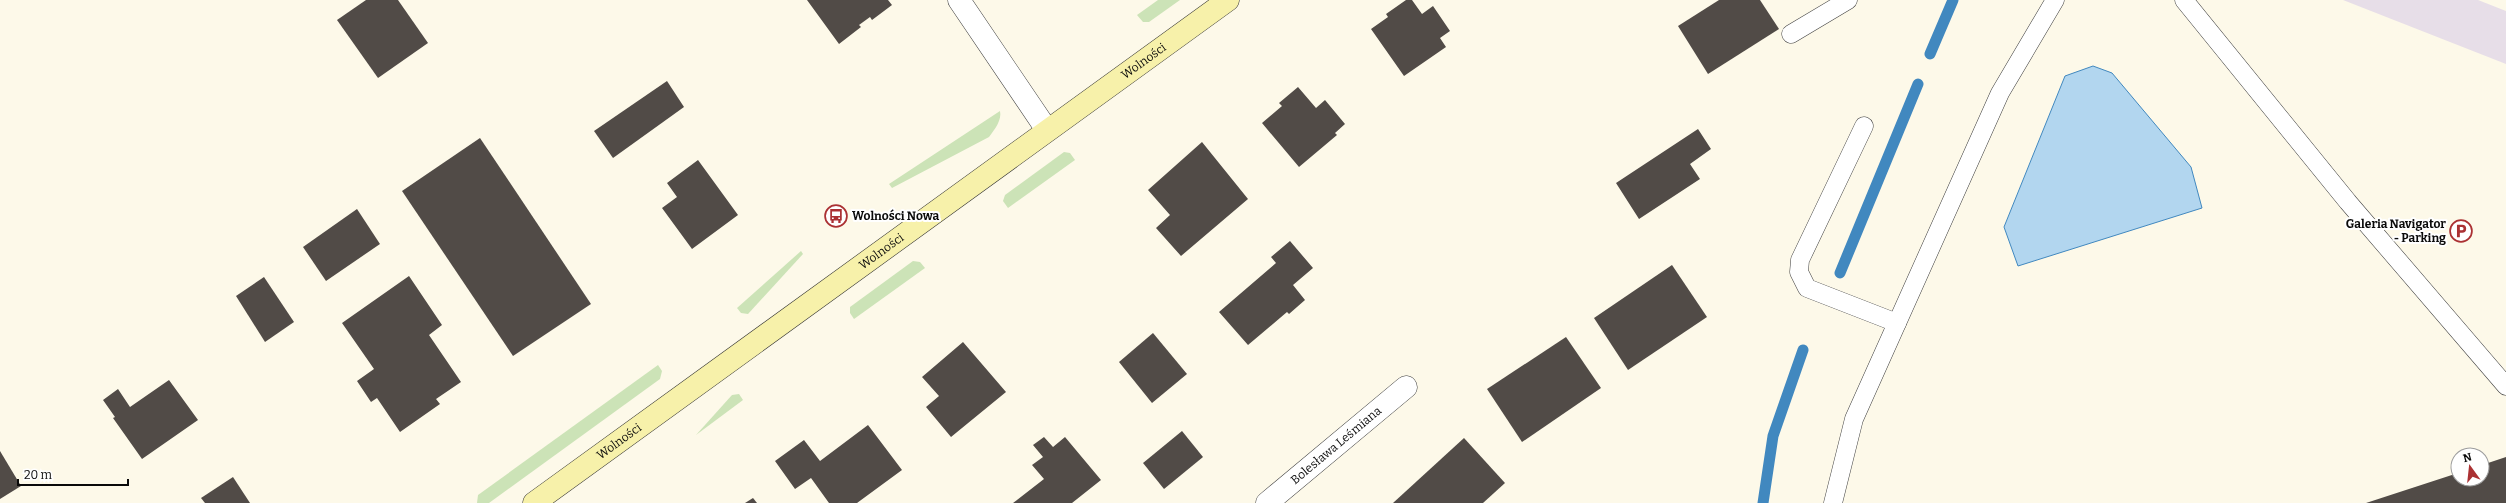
<svg xmlns="http://www.w3.org/2000/svg" width="2506" height="503" viewBox="0 0 2506 503" font-family="Bitter,serif">
<style>
.industrial{fill:#e7dee8}
.green{fill:#cce3b7}
.water{fill:#b2d6ef;stroke:#4188bf}
.lines{fill:none;stroke-linecap:round;stroke-linejoin:round}
.stream{stroke:#4188bf;stroke-width:11}
.building{fill:#514b47}
.service-casing{stroke:#3d3d3d;stroke-width:19}
.minor-casing{stroke:#3d3d3d;stroke-width:23}
.secondary-casing{stroke:#2c2c2c;stroke-width:23}
.service{stroke:#fff;stroke-width:18}
.minor{stroke:#fff;stroke-width:22}
.secondary{stroke:#f7f1aa;stroke-width:22}
.labels{text-anchor:middle;dominant-baseline:central;stroke-width:4;stroke-linejoin:round;paint-order:stroke}
.street-label{font-size:12px;fill:#0a0a0a;stroke:#fff}
.poi-label{font-size:12px;font-weight:bold;fill:#0a0a0a;stroke:#fff;text-anchor:start}
</style>
<rect width="100%" height="100%" fill="#fdf9e9"/>
<polygon class="industrial" points="2343,0 2478,0 2506,11 2506,64"/>
<g class="green">
<polygon points="1158,0 1180,0 1149,22 1143,22 1137,15"/>
<path d="M1000 111C1002 120 995 129 989 137L892 188 889 184Z"/>
<polygon points="1064,152 1070,153 1075,160 1008,208 1003,201 1005,195"/>
<polygon points="801,251 803,254 748,314 741,313 737,308"/>
<polygon points="913,261 920,262 925,268 854,319 850,313 850,307"/>
<polygon points="658,365 662,371 660,379 489,503 477,503 478,495"/>
<polygon points="739,394 743,400 696,435 732,395"/>
</g>
<polygon class="water" points="2093,66 2112,73 2191,167 2202,208 2018,266 2004,227 2065,76"/>
<g class="lines">
<g class="stream">
<polyline points="1930,54 1953,0"/>
<polyline points="1840,273 1918,84"/>
<polyline points="1763,503 1773,436 1803,350"/>
</g>
</g>
<g class="building">
<polygon points="366,0 398,0 428,43 378,78 337,20"/>
<polygon points="807,0 888,0 892,5 872,20 870,17 859,25 861,27 839,44"/>
<polygon points="1406,0 1412,0 1422,14 1433,6 1450,31 1440,38 1446,47 1404,76 1371,29 1388,17 1386,14"/>
<polygon points="1719,0 1760,0 1779,29 1708,74 1678,26"/>
<polygon points="667,81 684,107 613,158 594,131"/>
<polygon points="1298,87 1316,108 1325,100 1345,124 1335,133 1337,135 1299,167 1262,123 1282,106 1279,103"/>
<polygon points="1698,129 1711,149 1690,164 1700,179 1639,219 1616,183"/>
<polygon points="480,138 591,304 513,356 402,191"/>
<polygon points="1202,142 1248,199 1181,256 1156,228 1170,215 1148,190"/>
<polygon points="698,160 738,215 692,249 662,208 677,197 667,183"/>
<polygon points="357,209 380,244 326,281 303,247"/>
<polygon points="1290,241 1313,268 1293,285 1305,300 1289,314 1287,312 1248,345 1219,312 1276,263 1271,257"/>
<polygon points="1672,265 1707,317 1628,370 1594,318"/>
<polygon points="409,276 442,325 429,335 461,382 436,399 440,404 400,432 377,398 371,402 357,381 374,369 342,323"/>
<polygon points="264,277 294,322 265,342 236,296"/>
<polygon points="1153,333 1187,374 1152,403 1119,362"/>
<polygon points="1566,337 1601,388 1522,442 1487,389"/>
<polygon points="963,342 1006,392 951,437 926,407 939,396 922,377"/>
<polygon points="169,380 198,420 142,459 113,418 115,417 103,400 118,389 130,407"/>
<polygon points="868,425 902,470 857,503 829,503 811,478 795,489 775,461 804,440 820,461"/>
<polygon points="1182,431 1203,457 1164,489 1143,463"/>
<polygon points="1044,437 1053,447 1065,437 1101,480 1072,503 1013,503 1044,479 1032,465 1043,457 1033,445"/>
<polygon points="1464,438 1505,483 1483,503 1393,503"/>
<polygon points="0,451 21,486 0,499"/>
<polygon points="2506,457 2506,503 2366,503 2458,473 2458,479 2482,479 2482,465"/>
<polygon points="233,477 250,503 205,503 201,498"/>
<polygon points="753,498 757,503 745,503"/>
</g>
<g class="lines">
<g class="service-casing">
<g id="service">
<polyline points="2184,0 2348,202 2506,386"/>
<polyline points="1791,34 1848,0"/>
<polyline points="1864,126 1800,260 1799,272 1807,288 1897,323"/>
<polyline points="1833,503 1854,419 2000,93 2055,0"/>
</g>
</g>
<g class="minor-casing">
<g id="minor">
<polyline points="959,0 1047,130"/>
<path id="s1" d="M1267 503 1406 387"/>
</g>
</g>
<g class="secondary-casing">
<g id="secondary">
<path id="s2" d="M534 503 1228 0"/>
</g>
</g>
<use href="#service" class="service"/>
<use href="#minor" class="minor"/>
<use href="#secondary" class="secondary"/>
</g>
<defs>
<g id="bus-ring" transform="scale(1.15)"><circle r="9.5" fill="#fff" stroke="#ab3133" stroke-width="1.5"/><path d="M-5-6H5V4H4V6H2V4H-2V6H-4V4H-5ZM-3.5-4V0h7V-4ZM-3.5 1.2v1.5H-2V1.2ZM2 1.2v1.5H3.5V1.2Z" fill="#ab3133"/></g>
<g id="parking-ring" transform="scale(1.15)"><circle r="9.5" fill="#fff" stroke="#ab3133" stroke-width="1.5"/><path d="M-3.5-5.5H1a3.5 3.5 0 0 1 0 7H-1V5.5H-3.5ZM-1-3.4V-.6H.8a1.4 1.4 0 0 0 0-2.8Z" fill="#ab3133"/></g>
</defs>
<g fill-rule="evenodd">
<use href="#bus-ring" x="836" y="216"/>
<use href="#parking-ring" x="2461" y="231"/>
</g>
<g class="labels">
<g class="street-label">
<text stroke="none"><textPath href="#s2" startOffset="753">Wolności</textPath></text>
<text stroke="none"><textPath href="#s2" startOffset="429">Wolności</textPath></text>
<text stroke="none"><textPath href="#s2" startOffset="105">Wolności</textPath></text>
<text stroke="none"><textPath href="#s1" startOffset="90">Bolesława Leśmiana</textPath></text>
</g>
<g class="poi-label">
<text x="852" y="216">Wolności Nowa</text>
<text x="2446" y="224" text-anchor="end">Galeria Navigator<tspan x="2446" dy="14">- Parking</tspan></text>
</g>
</g>
<g transform="translate(2470 467) rotate(345)"><circle r="19" fill="#ffffff" stroke="#9d9d9d"/>
<path d="M0-3L7 15L0 10L-7 15Z" fill="#ab3133"/>
<text y="-6" font-size="11" font-weight="bold" text-anchor="middle" fill="#0a0a0a">N</text>
</g>
<path d="M18 479v6h110v-6" fill="none" stroke="#0a0a0a" stroke-width="2"/>
<text x="24" y="479" font-size="12" fill="#0a0a0a" stroke="#ffffff" stroke-width="3" paint-order="stroke">20 m</text>
</svg>
